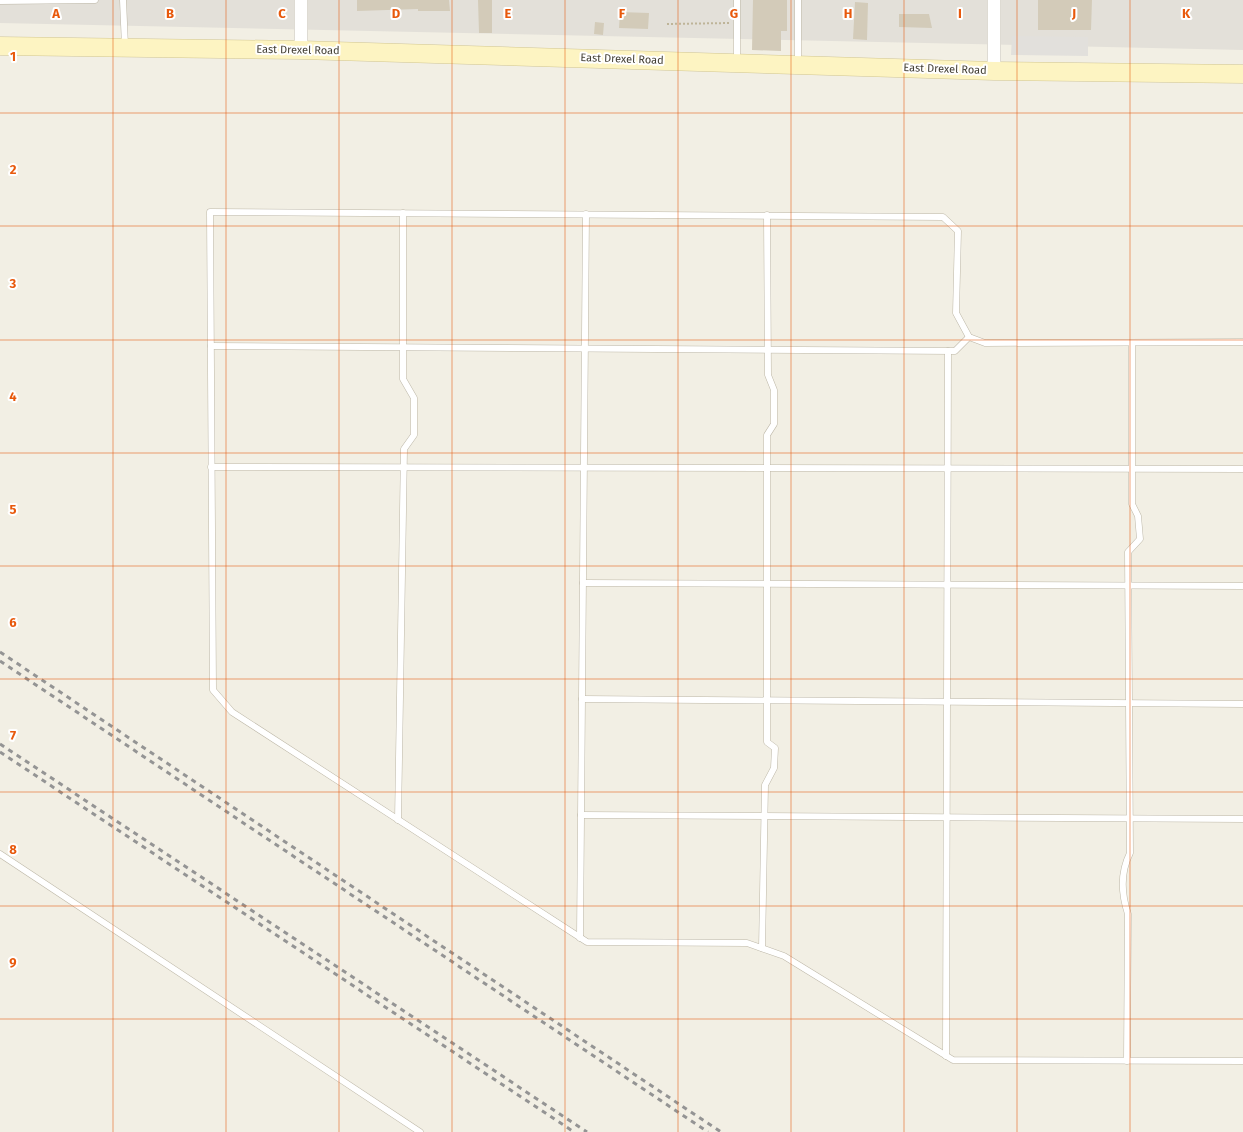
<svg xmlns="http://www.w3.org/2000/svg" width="1243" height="1132" viewBox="0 0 1243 1132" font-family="'Fira Sans',sans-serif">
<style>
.industrial{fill:#e3e0d9}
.parking{fill:#e2e0dc}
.building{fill:#d3cbb9}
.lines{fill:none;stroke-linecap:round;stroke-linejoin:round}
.lane-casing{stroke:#bdb7a7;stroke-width:7}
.street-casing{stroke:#bdb7a7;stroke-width:14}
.secondary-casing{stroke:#d1c694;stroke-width:19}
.path{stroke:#beb498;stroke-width:2;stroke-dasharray:2 2;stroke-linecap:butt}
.lane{stroke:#fff;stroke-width:6}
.street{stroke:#fff;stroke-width:13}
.secondary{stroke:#fdf4c2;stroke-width:18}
.rail{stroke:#949494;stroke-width:3;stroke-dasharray:5 5;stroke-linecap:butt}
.grid{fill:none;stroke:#e8590c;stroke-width:1;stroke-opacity:0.55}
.labels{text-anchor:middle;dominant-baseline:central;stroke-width:4;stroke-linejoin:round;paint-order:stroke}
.street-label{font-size:11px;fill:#433f34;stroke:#fff}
.grid-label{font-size:13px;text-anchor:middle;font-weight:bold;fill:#e8590c;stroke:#fff;stroke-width:4;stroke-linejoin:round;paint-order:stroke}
</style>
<rect width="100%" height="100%" fill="#f2efe4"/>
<polygon class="industrial" points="0,0 1243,0 1243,50 0,23"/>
<polygon class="parking" points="1012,36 1088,37 1088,56 1011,55"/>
<g class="building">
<polygon points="357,0 449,0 450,11 418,11 418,9 357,11"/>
<polygon points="478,0 492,0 492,33 479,33"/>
<polygon points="753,0 787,0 787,31 781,31 781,51 752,50"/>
<polygon points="1038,0 1092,0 1091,30 1038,30"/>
<polygon points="855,2 868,3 867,40 853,39"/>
<polygon points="620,12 649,13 648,29 619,28"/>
<polygon points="899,14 929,14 932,28 899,27"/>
<polygon points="595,22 604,23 603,35 594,34"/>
</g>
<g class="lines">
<g class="lane-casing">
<g id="lane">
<polyline points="123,0 125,46"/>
<polyline points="0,1 95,0"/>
<polyline points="737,61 737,0"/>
<polyline points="798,64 798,0"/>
<polyline points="1243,342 985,343 969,337 956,313 958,231 943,217 210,212 213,690 232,712 587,942 747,943 784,956 953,1060 1243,1061"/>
<polyline points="211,346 955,351 969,337"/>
<polyline points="211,467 1243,469"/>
<polyline points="583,583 1243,586"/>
<polyline points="582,699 1243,704"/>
<polyline points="581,815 1243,819"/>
<polyline points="398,820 404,449 414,435 414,398 403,379 403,213"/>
<polyline points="0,854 420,1132"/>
<polyline points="580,938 586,214"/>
<polyline points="762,948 765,785 774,768 775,748 767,742 767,435 774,424 774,390 768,375 767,215"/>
<polyline points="946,1056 948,351"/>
<path d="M1127 1061 1128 914C1121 893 1120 873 1130 853L1128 552 1140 539 1138 516 1132 504V343"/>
</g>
</g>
<g class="street-casing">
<g id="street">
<polyline points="994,0 994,71"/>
<polyline points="301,50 301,0"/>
</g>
</g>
<g class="secondary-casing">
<polyline id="secondary" points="0,46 301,50 994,71 1243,74"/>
</g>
<polyline class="path" points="667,24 730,23"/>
<use href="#lane" class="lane"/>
<use href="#street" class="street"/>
<use href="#secondary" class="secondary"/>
<g class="rail">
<polyline points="0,652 721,1132"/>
<polyline points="0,661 708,1132"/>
<polyline points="0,744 587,1132"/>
<polyline points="0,752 574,1132"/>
</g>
</g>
<path class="grid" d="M113 0V1132M226 0V1132M339 0V1132M452 0V1132M565 0V1132M678 0V1132M791 0V1132M904 0V1132M1017 0V1132M1130 0V1132M0 113H1243M0 226H1243M0 340H1243M0 453H1243M0 566H1243M0 679H1243M0 792H1243M0 906H1243M0 1019H1243"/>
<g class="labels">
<g class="street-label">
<text transform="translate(298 50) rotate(1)">East Drexel Road</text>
<text transform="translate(622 59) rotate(2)">East Drexel Road</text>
<text transform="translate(945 69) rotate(2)">East Drexel Road</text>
</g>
</g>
<g class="grid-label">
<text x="56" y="18">A</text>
<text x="170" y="18">B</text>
<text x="282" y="18">C</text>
<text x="396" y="18">D</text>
<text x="508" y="18">E</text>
<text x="622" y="18">F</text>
<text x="734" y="18">G</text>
<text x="848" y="18">H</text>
<text x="960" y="18">I</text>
<text x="1074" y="18">J</text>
<text x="1186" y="18">K</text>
<text x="13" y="61">1</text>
<text x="13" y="174">2</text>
<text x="13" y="288">3</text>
<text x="13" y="401">4</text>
<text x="13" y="514">5</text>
<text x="13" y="627">6</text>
<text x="13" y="740">7</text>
<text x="13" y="854">8</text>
<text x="13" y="967">9</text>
</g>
</svg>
